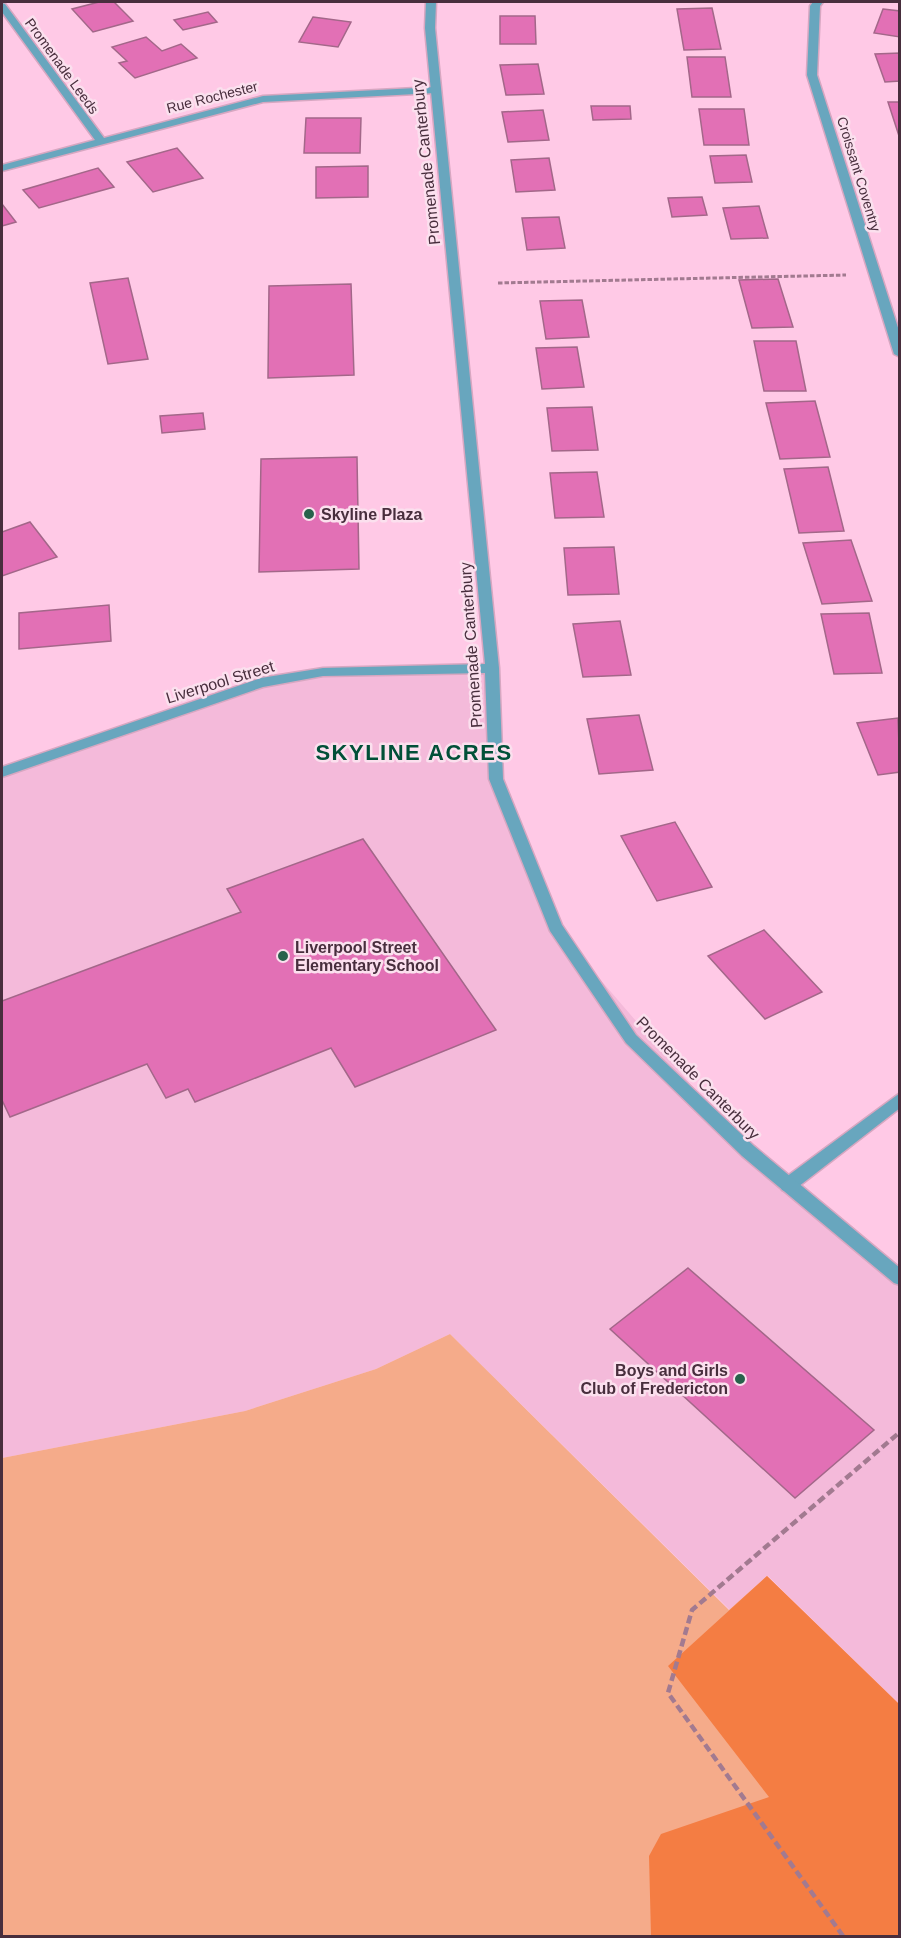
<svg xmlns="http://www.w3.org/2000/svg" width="901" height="1938" viewBox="0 0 901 1938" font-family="Helvetica,sans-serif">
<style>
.built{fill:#f4bada}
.green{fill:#f5ab8a}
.forest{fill:#f47d43}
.building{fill:#e270b5;stroke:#a36789;stroke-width:1.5}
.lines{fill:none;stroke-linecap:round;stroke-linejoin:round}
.minor-casing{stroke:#d7a7c1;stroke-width:3}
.tertiary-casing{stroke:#d7a7c1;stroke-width:3}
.path-far1{stroke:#a27a90;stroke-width:3;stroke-dasharray:4.5 2;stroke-linecap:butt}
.path{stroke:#a27a90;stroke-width:4.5;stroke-dasharray:8 4;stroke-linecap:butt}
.minor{fill:#68a6be;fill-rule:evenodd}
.tertiary{fill:#68a6be;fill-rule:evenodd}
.poi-dot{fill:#28624c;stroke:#fbe0ee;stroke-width:2}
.labels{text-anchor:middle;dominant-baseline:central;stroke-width:5;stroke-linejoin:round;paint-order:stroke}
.far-street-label{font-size:14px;fill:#482e3d;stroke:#fbe0ee}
.street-label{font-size:16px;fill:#482e3d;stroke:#fbe0ee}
.poi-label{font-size:16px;font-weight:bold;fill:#482e3d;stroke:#fbe0ee;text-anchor:start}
.district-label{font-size:22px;font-weight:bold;letter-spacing:1.5px;fill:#015038;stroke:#fbe0ee}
</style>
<rect width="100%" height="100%" fill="#ffc9e6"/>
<polygon class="built" points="492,668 496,779 555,927 748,1151 899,1278 899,1704 768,1576 730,1610 450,1334 376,1369 245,1411 2,1458 2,772 261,683 323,672"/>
<polygon class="green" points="450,1334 729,1610 767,1576 899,1704 899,1936 2,1936 2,1458 245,1411 376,1369"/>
<polygon class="forest" points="767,1576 899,1704 899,1936 651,1936 649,1856 661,1834 769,1797 668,1666"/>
<g class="building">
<polygon points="99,2 114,2 133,21 93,32 72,9"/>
<polygon points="712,8 721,49 684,50 677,9"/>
<polygon points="883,9 900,11 900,37 874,33"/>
<polygon points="208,12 217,22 183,30 174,20"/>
<polygon points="500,16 535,16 536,44 500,44"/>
<polygon points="313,17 351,22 338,47 299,42"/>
<polygon points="146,37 162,51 181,44 197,58 135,78 119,63 127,61 112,47"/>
<polygon points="900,53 900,81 885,82 875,54"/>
<polygon points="687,57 725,57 731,97 692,97"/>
<polygon points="538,64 544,94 506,95 500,65"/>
<polygon points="888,102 900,102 900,139"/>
<polygon points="591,106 630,106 631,119 593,120"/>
<polygon points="699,109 744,109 749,145 704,145"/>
<polygon points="543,110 549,140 508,142 502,112"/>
<polygon points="306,118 361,118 360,153 304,153"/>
<polygon points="177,148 203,178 153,192 127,162"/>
<polygon points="746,155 752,182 715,183 710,156"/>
<polygon points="549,158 555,190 516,192 511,160"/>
<polygon points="368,166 368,197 316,198 316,167"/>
<polygon points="98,168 114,187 39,208 23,190"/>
<polygon points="702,197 707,215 672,217 668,198"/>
<polygon points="2,204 16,222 2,226"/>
<polygon points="759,206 768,238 731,239 723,208"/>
<polygon points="559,217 565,248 527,250 522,218"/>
<polygon points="128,278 148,359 108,364 90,283"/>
<polygon points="778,279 793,327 752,328 739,280"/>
<polygon points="351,284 354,375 268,378 269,286"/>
<polygon points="582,300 589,337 546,339 540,301"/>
<polygon points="754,341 796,341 806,391 764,391"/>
<polygon points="577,347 584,387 542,389 536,348"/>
<polygon points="815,401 830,457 780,459 766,403"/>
<polygon points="592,407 598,450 552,451 547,408"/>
<polygon points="203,413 205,429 162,433 160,416"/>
<polygon points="357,457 359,569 259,572 261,459"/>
<polygon points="828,467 844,531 799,533 784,469"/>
<polygon points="597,472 604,517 555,518 550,473"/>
<polygon points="30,522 57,557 2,576 2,532"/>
<polygon points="851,540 872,601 822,604 803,543"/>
<polygon points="614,547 619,594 568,595 564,548"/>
<polygon points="109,605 111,641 19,649 19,613"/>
<polygon points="869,613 882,673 834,674 821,614"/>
<polygon points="620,621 631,675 583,677 573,624"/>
<polygon points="639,715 653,770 599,774 587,719"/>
<polygon points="898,718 900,772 878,775 857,723"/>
<polygon points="675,822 712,887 657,901 621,836"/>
<polygon points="363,839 496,1030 355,1087 331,1048 195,1102 188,1089 166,1098 147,1064 10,1117 2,1100 2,1001 241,912 227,889"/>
<polygon points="764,930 822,992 765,1019 708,956"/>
<polygon points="688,1268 874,1430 795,1498 610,1329"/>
</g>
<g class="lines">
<g class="minor-casing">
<g id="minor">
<polygon points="813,2 823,2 820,6 817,75 900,334 900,357 894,354 807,75 810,6"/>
<polygon points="2,3 5,4 104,138 263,96 435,87 440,90 435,93 263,102 2,171 2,165 95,140 2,12"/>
<polygon points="900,1093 900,1108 794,1190 788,1192 782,1190 780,1185 782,1180"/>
</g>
</g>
<g class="tertiary-casing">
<polygon id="tertiary" points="426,2 436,2 435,28 499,668 503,779 562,925 636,1035 754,1146 900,1268 900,1285 894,1283 742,1156 626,1043 550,931 489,779 485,673 323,676 263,687 2,777 2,767 261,678 323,668 485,664 425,28"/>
</g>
<polyline class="path-far1" points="498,283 846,275"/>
<polyline class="path" points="843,1936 668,1693 692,1610 900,1432"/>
<use href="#minor" class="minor"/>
<use href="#tertiary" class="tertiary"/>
</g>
<g class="poi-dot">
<circle cx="309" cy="514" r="6"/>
<circle cx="283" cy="956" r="6"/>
<circle cx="740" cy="1379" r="6"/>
</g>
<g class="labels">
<g class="far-street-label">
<text transform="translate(62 66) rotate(54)">Promenade Leeds</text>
<text transform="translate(212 97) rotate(-14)">Rue Rochester</text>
<text transform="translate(859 174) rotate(73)">Croissant Coventry</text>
</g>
<g class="street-label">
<text transform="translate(426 162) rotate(-96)">Promenade Canterbury</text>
<text transform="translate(471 645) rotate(-94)">Promenade Canterbury</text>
<text transform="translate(220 682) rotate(-17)">Liverpool Street</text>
<text transform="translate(698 1078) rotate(45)">Promenade Canterbury</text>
</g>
<g class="poi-label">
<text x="321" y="514">Skyline Plaza</text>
<text x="295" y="947">Liverpool Street<tspan x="295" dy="18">Elementary School</tspan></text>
<text x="728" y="1370" text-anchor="end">Boys and Girls<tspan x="728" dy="18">Club of Fredericton</tspan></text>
</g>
<g class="district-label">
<text x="414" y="752">SKYLINE ACRES</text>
</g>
</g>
<rect width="901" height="1938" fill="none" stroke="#482e3d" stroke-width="6"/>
</svg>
